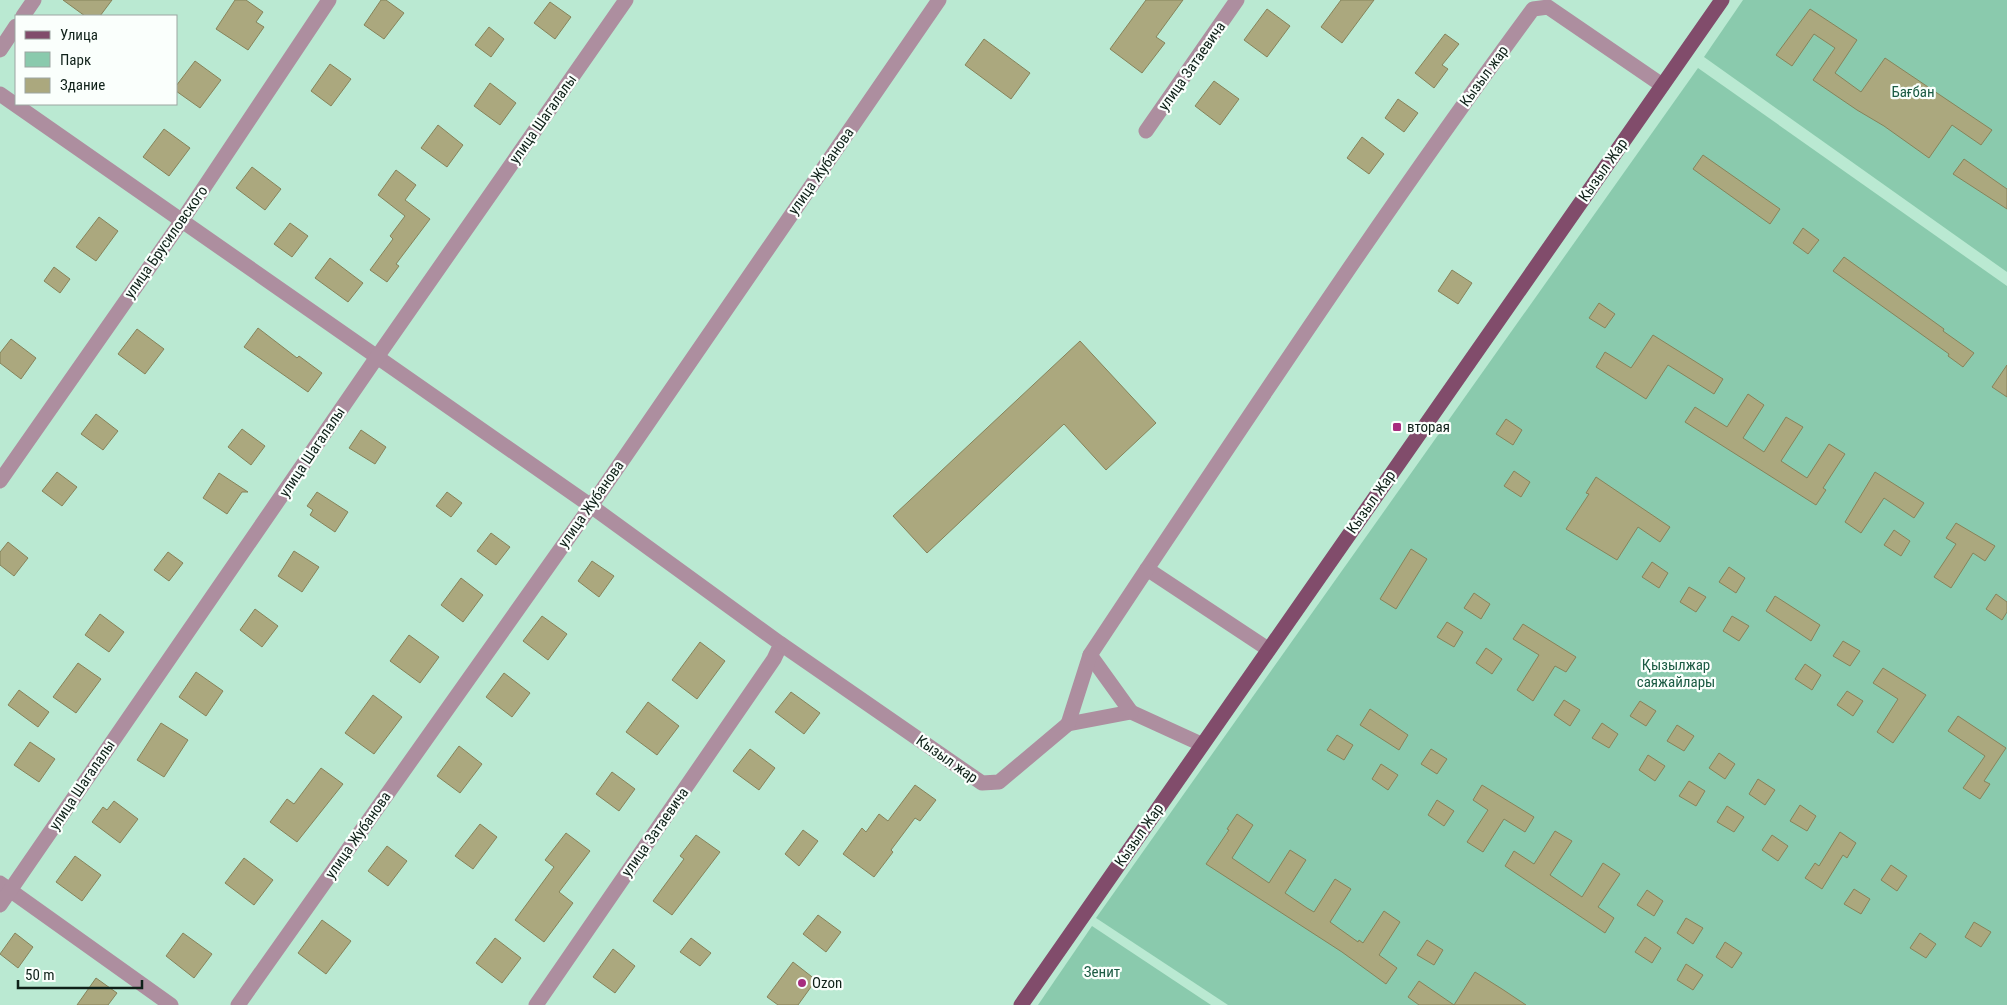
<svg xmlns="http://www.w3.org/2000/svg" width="2007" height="1005" viewBox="0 0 2007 1005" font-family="'Roboto Condensed',sans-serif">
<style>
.green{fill:#8acaad}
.building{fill:#aba87e;stroke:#86835a}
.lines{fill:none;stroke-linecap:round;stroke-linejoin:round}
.minor{stroke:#ad8e9f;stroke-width:15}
.major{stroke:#814c6b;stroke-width:15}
.poi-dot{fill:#a72c7e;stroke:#fafffc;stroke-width:2}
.labels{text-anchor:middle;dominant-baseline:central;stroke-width:4.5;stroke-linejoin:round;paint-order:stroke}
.street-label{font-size:15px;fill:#0f2119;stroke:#fafffc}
.park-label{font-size:15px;fill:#1b5b43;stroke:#fafffc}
.poi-label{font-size:15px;fill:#0f2119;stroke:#fafffc;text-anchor:start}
</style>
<rect width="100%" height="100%" fill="#bae9d2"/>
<g class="green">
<polygon points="1743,0 2007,0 2007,272 1704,57"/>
<polygon points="1698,68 2007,286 2007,1005 1228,1005 1096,918"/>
<polygon points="1092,926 1211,1005 1038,1005"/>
</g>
<g class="building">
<polygon points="63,0 112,0 100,16 85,16"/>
<polygon points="235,0 246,0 263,12 256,22 264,27 248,50 216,29"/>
<polygon points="381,0 386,0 404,13 384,39 364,25"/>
<polygon points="1146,0 1183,0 1156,37 1165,43 1142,73 1110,49"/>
<polygon points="1341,0 1374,0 1342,43 1321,27"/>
<polygon points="550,2 571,17 555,39 534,23"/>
<polygon points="1267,9 1290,26 1267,57 1244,40"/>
<polygon points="1810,9 1857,40 1835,73 1861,92 1885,58 1992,130 1981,145 1952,125 1929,158 1884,126 1857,110 1813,80 1835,48 1814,34 1792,66 1776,55"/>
<polygon points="489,27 504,39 491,57 475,45"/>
<polygon points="1445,34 1459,44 1442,65 1448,69 1434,88 1415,73"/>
<polygon points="984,39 1030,73 1011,99 965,65"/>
<polygon points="195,61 221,80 200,108 176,91 176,86"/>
<polygon points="330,64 351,79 331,106 311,91"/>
<polygon points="1214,81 1239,99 1220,125 1195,106"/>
<polygon points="490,83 516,103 500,125 474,106"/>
<polygon points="1398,99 1418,113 1404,132 1385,118"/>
<polygon points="438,125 463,145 447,167 421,148"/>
<polygon points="164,129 190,148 169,176 143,157"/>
<polygon points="1362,137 1384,154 1369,174 1347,158"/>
<polygon points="1703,155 1780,209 1770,224 1693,169"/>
<polygon points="1964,159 2007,189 2007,209 1953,174"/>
<polygon points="252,167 281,189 265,210 236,188"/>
<polygon points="396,170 416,185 405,200 430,219 396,264 399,266 387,282 370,270 393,239 390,236 405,216 378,195"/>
<polygon points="99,217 118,231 96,261 76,247"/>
<polygon points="290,223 308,236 292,257 274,244"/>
<polygon points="1803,228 1819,240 1808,254 1793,243"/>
<polygon points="1844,257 1944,329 1943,331 1974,353 1963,367 1948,356 1949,354 1833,271"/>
<polygon points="330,258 363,283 348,302 315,278"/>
<polygon points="54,267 70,279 60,293 44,281"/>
<polygon points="1452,270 1472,283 1458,304 1438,291"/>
<polygon points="1599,303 1615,314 1605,328 1589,318"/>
<polygon points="258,328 297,358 299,356 322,373 308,392 244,347"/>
<polygon points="137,329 164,349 145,374 118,354"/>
<polygon points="1653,335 1723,379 1714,394 1668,365 1646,399 1596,367 1605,352 1631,368"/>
<polygon points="11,339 36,358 21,379 0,363 0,353"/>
<polygon points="1080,341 1156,423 1106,470 1064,424 927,553 893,516"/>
<polygon points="2007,365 2007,397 1992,387"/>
<polygon points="1748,394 1764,405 1743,438 1764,452 1786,417 1803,427 1781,461 1807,478 1829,444 1845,454 1823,488 1826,490 1816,505 1685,422 1695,407 1727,427"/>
<polygon points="96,414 118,431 103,450 81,434"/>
<polygon points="1506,419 1522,430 1513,445 1496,434"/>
<polygon points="242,429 265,446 251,465 228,447"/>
<polygon points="361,430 386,447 375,464 349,448"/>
<polygon points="1514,471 1530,482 1521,497 1504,486"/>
<polygon points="57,472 77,487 62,506 42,491"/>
<polygon points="1875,472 1924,503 1914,518 1884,498 1861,533 1845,522"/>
<polygon points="219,473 248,492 242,492 227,514 203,498"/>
<polygon points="1596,477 1670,527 1660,542 1638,527 1617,560 1566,529 1589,494 1586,493"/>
<polygon points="317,492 348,512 335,532 310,515 313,510 307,506"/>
<polygon points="447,492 462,503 451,517 436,506"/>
<polygon points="1956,523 1995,546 1985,561 1973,553 1951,588 1934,577 1956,544 1946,538"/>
<polygon points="1894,530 1910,541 1901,556 1884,545"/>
<polygon points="491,533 510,547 496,565 477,551"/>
<polygon points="8,542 28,558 14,576 0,565 0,552"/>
<polygon points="1411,549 1427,559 1396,609 1380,599"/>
<polygon points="294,551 319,567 302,592 278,576"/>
<polygon points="168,552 183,563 169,581 154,570"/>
<polygon points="592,561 614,576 599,597 578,581"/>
<polygon points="1652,562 1668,573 1659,588 1642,577"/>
<polygon points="1729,567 1745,578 1736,593 1719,582"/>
<polygon points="461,578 483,595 463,622 441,605"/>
<polygon points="1689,587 1706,597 1696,612 1680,602"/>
<polygon points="1474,593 1490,604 1481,619 1464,608"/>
<polygon points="1996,594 2007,602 2007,612 2002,620 1986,609"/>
<polygon points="1775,596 1820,625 1811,641 1766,611"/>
<polygon points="255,609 278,626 262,647 240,630"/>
<polygon points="100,614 124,632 109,652 85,635"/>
<polygon points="542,616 567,634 548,660 523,641"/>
<polygon points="1732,616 1749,626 1739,641 1723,631"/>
<polygon points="1447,622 1463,632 1454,647 1437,637"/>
<polygon points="1523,624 1576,657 1566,672 1555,666 1533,701 1517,690 1539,655 1513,639"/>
<polygon points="409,635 439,657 420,683 390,661"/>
<polygon points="1843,641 1860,651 1850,666 1833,656"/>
<polygon points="700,642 725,661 697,699 672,680"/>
<polygon points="1486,648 1502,659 1492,674 1476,663"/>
<polygon points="78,663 101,679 76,713 53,697"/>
<polygon points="1805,664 1821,675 1812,690 1795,679"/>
<polygon points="1883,668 1926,695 1893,743 1877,732 1898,699 1873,683"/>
<polygon points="196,672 223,691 206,716 179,697"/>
<polygon points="504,673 530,693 512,717 486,697"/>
<polygon points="19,690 49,712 38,727 8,705"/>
<polygon points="1847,691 1863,701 1853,716 1837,705"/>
<polygon points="791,692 820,713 804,734 775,712"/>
<polygon points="373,695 402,717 374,754 345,733"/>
<polygon points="1564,700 1580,710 1570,726 1554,715"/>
<polygon points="1640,701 1656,711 1646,726 1630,716"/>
<polygon points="648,702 679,726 657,755 626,732"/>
<polygon points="1370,709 1408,735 1399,750 1360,725"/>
<polygon points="1958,716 2006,748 1984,781 1990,784 1980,799 1963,788 1985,756 1948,731"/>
<polygon points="161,723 188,740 164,777 137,760"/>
<polygon points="1602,723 1618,734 1609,748 1592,738"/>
<polygon points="1677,725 1694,736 1684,751 1667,741"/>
<polygon points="1337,735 1353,745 1344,760 1327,750"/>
<polygon points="30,742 55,759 39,782 14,765"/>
<polygon points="459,746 482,764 460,793 437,776"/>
<polygon points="750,749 775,768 759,790 733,771"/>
<polygon points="1431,749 1447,759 1437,774 1421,764"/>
<polygon points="1719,753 1735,764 1725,779 1709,768"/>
<polygon points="1648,755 1665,766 1655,781 1639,770"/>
<polygon points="1381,764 1398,775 1388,790 1372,779"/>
<polygon points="321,768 343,784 297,842 270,822 287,799 294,804"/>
<polygon points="612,772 635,789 619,811 596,794"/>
<polygon points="1758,779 1775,790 1765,805 1749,794"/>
<polygon points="1689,781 1705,791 1696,806 1679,796"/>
<polygon points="915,785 936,800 920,821 915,818 891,850 893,852 874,877 843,854 862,828 866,832 879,814 888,821"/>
<polygon points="1482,785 1534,817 1525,832 1504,819 1483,852 1467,842 1488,810 1473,800"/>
<polygon points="1437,800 1454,811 1444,826 1428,815"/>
<polygon points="114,801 138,819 120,843 92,822 103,807 107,810"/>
<polygon points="1800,805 1816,816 1807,831 1790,821"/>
<polygon points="1727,806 1744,817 1734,832 1717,822"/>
<polygon points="1237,814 1253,825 1232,858 1269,883 1290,850 1306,860 1285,893 1307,908 1314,912 1335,879 1351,889 1330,922 1358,942 1359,940 1363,943 1384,911 1400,922 1379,955 1397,968 1386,984 1342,952 1206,864 1229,830 1227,829"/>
<polygon points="480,824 497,837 473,869 455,856"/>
<polygon points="803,830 818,841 799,866 785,854"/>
<polygon points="1555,831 1572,841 1550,875 1582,897 1603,863 1620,874 1598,907 1614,918 1605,933 1505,866 1514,851 1534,864"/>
<polygon points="1840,832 1856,843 1847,858 1843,855 1822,889 1805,878 1815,863 1819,866"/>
<polygon points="566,833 590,851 559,892 573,903 544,942 515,920 554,867 545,860"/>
<polygon points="696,835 720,852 672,915 653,901 684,859 680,856"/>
<polygon points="1772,835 1788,846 1778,861 1762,850"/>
<polygon points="387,846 407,861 388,886 368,871"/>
<polygon points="75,856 101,875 82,901 56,882"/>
<polygon points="244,858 273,880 254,905 225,883"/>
<polygon points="1891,865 1907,876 1897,891 1881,880"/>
<polygon points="1854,889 1870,899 1861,914 1844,904"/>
<polygon points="1647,890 1663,901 1654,916 1637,905"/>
<polygon points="818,915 841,932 826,952 803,934"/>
<polygon points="1686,918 1703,928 1693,944 1677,933"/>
<polygon points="322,920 351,941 326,974 298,953"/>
<polygon points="1974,922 1991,932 1981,947 1965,937"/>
<polygon points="15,933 33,947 18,968 0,954"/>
<polygon points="183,933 212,954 194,978 166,956"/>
<polygon points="1920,933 1936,944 1926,958 1910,948"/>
<polygon points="1645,937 1661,948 1652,963 1635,952"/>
<polygon points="495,938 521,958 502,983 476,963"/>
<polygon points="691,938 711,953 700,966 680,952"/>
<polygon points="1427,940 1443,950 1434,965 1417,955"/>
<polygon points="1725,942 1742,953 1732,968 1716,957"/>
<polygon points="613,949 635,966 615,993 593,977"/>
<polygon points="793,962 816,980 798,1005 778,1005 767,997"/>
<polygon points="1686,964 1703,975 1693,990 1677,980"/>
<polygon points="1475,972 1502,989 1526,1005 1454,1005"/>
<polygon points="96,978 117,993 108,1005 77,1005"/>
<polygon points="1419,981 1454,1005 1419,1005 1408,997"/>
</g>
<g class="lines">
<g class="minor">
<polyline points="23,16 34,0"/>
<polyline points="0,50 16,26"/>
<polyline points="0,94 591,506 781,644 774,659 536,1005"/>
<polyline points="1146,131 1237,0"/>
<polyline points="0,481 181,222 329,0"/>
<polyline points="781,644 982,783 999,782 1068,724 1131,712 1201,744"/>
<path d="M1268 649 1147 569C1273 380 1398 192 1533 9L1548 7 1662 85"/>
<polyline points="1090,655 1131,712"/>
<polyline points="1068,724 1090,655 1147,569"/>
<polyline points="0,883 171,1005"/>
<polyline points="0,905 377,357 626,0"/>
<polyline points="238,1005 591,506 939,0"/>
</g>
<polyline class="major" points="1021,1005 1722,0"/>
</g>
<g class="poi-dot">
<rect x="1392" y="422" width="10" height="10" rx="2.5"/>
<circle cx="802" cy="983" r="5"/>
</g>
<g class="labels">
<g class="street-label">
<text transform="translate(1192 66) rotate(-55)">улица Затаевича</text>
<text transform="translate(1484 76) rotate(-54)">Кызыл жар</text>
<text transform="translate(543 119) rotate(-55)">улица Шагалалы</text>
<text transform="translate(1603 170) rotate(-55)">Кызыл Жар</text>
<text transform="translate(821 171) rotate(-55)">улица Жубанова</text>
<text transform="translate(166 242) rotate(-55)">улица Брусиловского</text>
<text transform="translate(312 452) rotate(-56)">улица Шагалалы</text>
<text transform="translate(1371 502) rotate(-55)">Кызыл Жар</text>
<text transform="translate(591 504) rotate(-55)">улица Жубанова</text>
<text transform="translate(947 759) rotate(35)">Кызыл жар</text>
<text transform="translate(82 785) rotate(-56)">улица Шагалалы</text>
<text transform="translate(655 832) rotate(-55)">улица Затаевича</text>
<text transform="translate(358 835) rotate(-55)">улица Жубанова</text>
<text transform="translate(1139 835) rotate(-55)">Кызыл Жар</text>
</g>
<g class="park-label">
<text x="1913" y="92">Бағбан</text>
<text x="1676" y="665">Қызылжар<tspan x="1676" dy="17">саяжайлары</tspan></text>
<text x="1102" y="972">Зенит</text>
</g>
<g class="poi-label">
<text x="1407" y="427">вторая</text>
<text x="812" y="983">Ozon</text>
</g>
</g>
<rect x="15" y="15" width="162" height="90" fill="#fafffc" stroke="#9ca6a1"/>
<rect x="25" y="31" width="25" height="8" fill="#814c6b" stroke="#9ca6a1"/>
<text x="60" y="40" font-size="15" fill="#0f2119">Улица</text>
<rect x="25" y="52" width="25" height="15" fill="#8acaad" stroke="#9ca6a1"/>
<text x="60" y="65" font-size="15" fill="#0f2119">Парк</text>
<rect x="25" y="78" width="25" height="15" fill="#aba87e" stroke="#9ca6a1"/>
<text x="60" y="90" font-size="15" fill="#0f2119">Здание</text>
<path d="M18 980v8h124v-8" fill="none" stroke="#0f2119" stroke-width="2.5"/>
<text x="25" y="980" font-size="15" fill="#0f2119" stroke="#fafffc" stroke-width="4" paint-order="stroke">50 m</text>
</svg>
